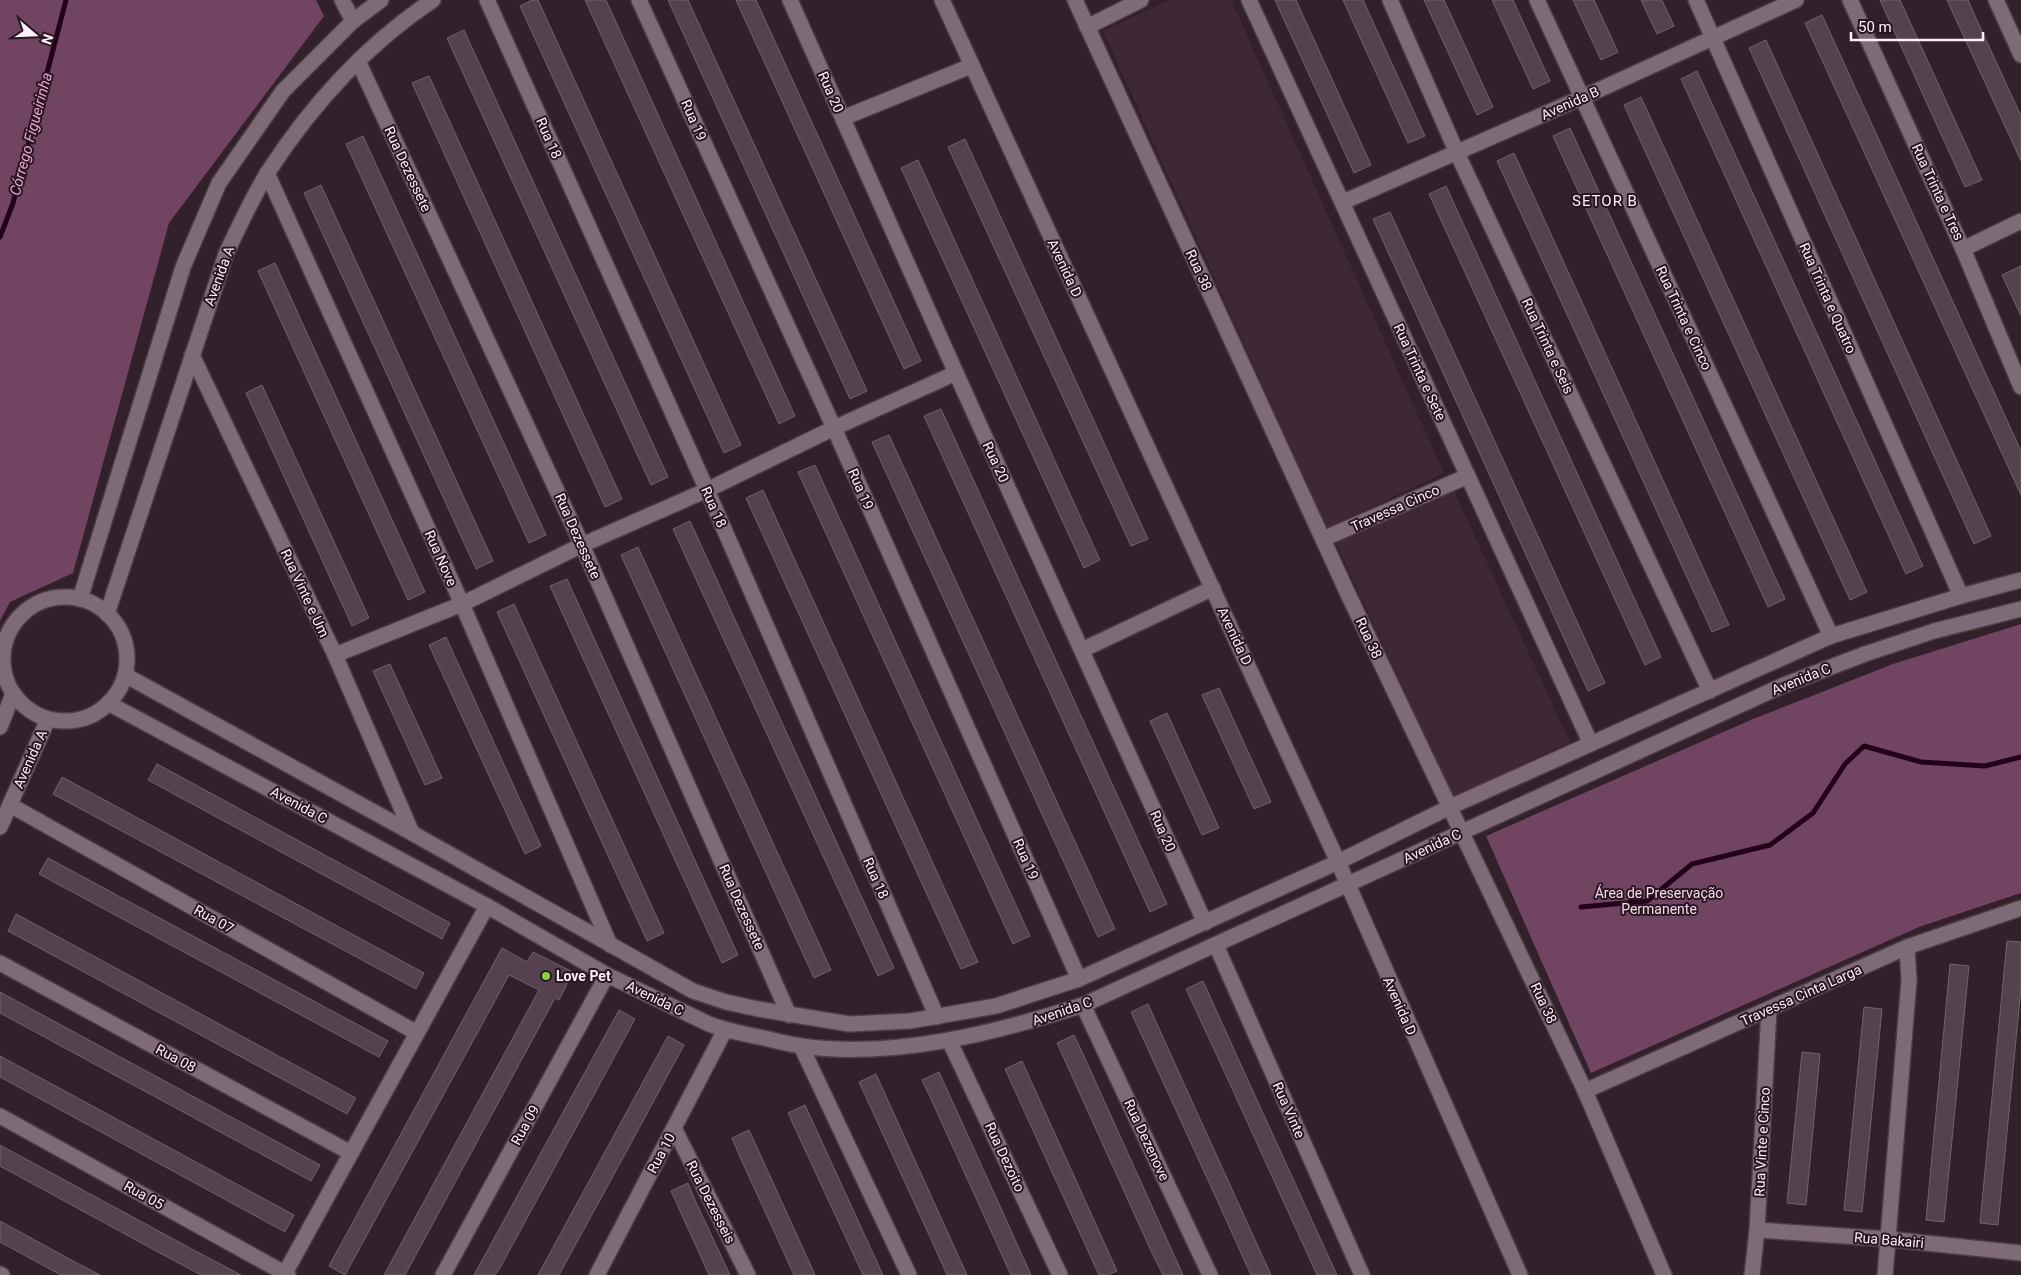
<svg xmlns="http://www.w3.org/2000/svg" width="2021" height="1275" viewBox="0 0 2021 1275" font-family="Roboto,sans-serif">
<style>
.built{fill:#3f2736}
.forest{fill:#714461}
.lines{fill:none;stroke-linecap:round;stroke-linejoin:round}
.stream{stroke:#24011a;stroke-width:5}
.building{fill:#56424e;stroke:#75606d}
.minor-casing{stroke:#4b3c46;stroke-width:18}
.tertiary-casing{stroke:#4b3c46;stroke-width:18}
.minor{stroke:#7f6a77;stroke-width:15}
.tertiary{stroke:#7f6a77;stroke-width:15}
.poi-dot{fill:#8dce44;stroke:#281721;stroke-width:2}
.labels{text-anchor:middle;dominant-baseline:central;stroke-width:4;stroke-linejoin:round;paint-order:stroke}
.street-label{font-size:14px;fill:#fceff7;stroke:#281721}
.park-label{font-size:14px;fill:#f8d9ec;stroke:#281721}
.poi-label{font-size:14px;font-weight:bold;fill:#fceff7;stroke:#281721;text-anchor:start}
.water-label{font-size:15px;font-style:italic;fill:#eda4d2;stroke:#281721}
.neighbourhood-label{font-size:15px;letter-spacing:1px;fill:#fceff7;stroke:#281721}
</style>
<rect width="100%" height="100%" fill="#32202b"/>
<g class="built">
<polygon points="1169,0 1231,0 1444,473 1327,528 1103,31"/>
<polygon points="1453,489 1570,742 1453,796 1336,543"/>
</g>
<g class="forest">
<polygon points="0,0 316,0 324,16 169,223 73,573 10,602 0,621"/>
<polygon points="2021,624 2021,893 1919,927 1591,1073 1486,836 1753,719 1893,664"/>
</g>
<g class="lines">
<g class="stream">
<polyline points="0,237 13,203 66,0"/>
<polyline points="1581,907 1647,901 1692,864 1770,845 1813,813 1845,764 1864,746 1921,762 1985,766 2021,757"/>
</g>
</g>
<g class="building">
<polygon points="532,0 538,0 741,445 724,453 520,6"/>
<polygon points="585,0 606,0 795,416 779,424"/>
<polygon points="668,0 688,0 867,391 850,399"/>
<polygon points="736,0 756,0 921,361 904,369"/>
<polygon points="1275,0 1296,0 1371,165 1354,173"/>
<polygon points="1343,0 1363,0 1425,136 1408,143"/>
<polygon points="1424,0 1444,0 1493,107 1477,115"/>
<polygon points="1492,0 1513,0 1550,81 1533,89"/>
<polygon points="1573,0 1594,0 1618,52 1601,60"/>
<polygon points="1641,0 1662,0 1674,26 1657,34"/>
<polygon points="1880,0 1900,0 1982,180 1965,187"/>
<polygon points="1947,0 1968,0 1975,16 2021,116 2021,161"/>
<polygon points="1822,15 2021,451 2021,495 1805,23"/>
<polygon points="464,30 668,477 651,485 447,38"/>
<polygon points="1766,40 1991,536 1974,544 1749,48"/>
<polygon points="1697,71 1923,566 1906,574 1681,79"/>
<polygon points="429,76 622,499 605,507 412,83"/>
<polygon points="1641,97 1867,592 1850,600 1624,105"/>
<polygon points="1570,128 1785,599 1768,607 1553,136"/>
<polygon points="363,136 546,535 529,543 346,144"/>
<polygon points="965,139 1148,539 1131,546 948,147"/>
<polygon points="1514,153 1729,625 1712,632 1497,161"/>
<polygon points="918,160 1100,560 1084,568 901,168"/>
<polygon points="321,185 493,561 476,569 304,193"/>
<polygon points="1446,186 1661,657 1645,665 1429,194"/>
<polygon points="1390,212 1605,683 1588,691 1373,219"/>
<polygon points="275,263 425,592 408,600 258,271"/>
<polygon points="2021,266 2021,316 2002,275"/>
<polygon points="262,385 369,618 352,626 246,393"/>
<polygon points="941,409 1167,904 1150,912 924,416"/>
<polygon points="889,435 1115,929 1098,937 872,442"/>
<polygon points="815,465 1030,936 1013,944 798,472"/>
<polygon points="763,490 978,962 961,969 746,498"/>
<polygon points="690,521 894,968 878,976 673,529"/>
<polygon points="638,547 831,970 814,978 621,555"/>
<polygon points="567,579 738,955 722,963 550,586"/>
<polygon points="514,604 664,933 647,941 497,612"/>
<polygon points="446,637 541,846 525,854 429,645"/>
<polygon points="390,664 442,778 425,785 373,671"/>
<polygon points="1219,688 1271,802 1254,809 1202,695"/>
<polygon points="1167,713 1219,828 1202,835 1150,721"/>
<polygon points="157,764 450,923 442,939 148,780"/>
<polygon points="62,777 424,973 416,989 53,794"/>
<polygon points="48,858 388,1041 379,1057 39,874"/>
<polygon points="16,914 356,1098 347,1114 8,931"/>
<polygon points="2007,941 2021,942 2021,988 1998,1225 1980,1223"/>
<polygon points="502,948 527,962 533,952 573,972 559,1000 555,998 405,1275 384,1275 539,990 509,975 345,1275 329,1266"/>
<polygon points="1950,964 1969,966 1944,1222 1926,1220"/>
<polygon points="1203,981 1246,1076 1337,1275 1317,1275 1219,1060 1186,989"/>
<polygon points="0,992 320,1165 311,1181 0,1013"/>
<polygon points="1148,1004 1180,1075 1271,1275 1251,1275 1218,1202 1131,1012"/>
<polygon points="1864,1007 1882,1009 1862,1212 1844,1210"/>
<polygon points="619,1010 635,1019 500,1268 495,1275 474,1275"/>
<polygon points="1074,1035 1083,1054 1183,1275 1163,1275 1152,1253 1057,1043"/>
<polygon points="668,1036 684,1045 624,1156 559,1275 538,1275"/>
<polygon points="1802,1052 1820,1054 1806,1205 1787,1203"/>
<polygon points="0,1056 294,1215 285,1232 0,1077"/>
<polygon points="1022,1061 1117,1271 1108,1275 1099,1275 1005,1069"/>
<polygon points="939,1072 1004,1215 1031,1275 1011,1275 931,1099 922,1080"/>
<polygon points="876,1074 908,1145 967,1275 947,1275 935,1248 859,1082"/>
<polygon points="805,1105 816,1129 883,1275 863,1275 788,1113"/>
<polygon points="749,1130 801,1244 815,1275 794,1275 740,1157 732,1138"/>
<polygon points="0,1145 188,1247 241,1275 201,1275 158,1252 0,1166"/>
<polygon points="688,1183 696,1202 730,1275 709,1275 701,1257 671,1191"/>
<polygon points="0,1221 73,1261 100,1275 61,1275 0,1242"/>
</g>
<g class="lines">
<g class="minor-casing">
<g id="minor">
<polyline points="342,0 353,21"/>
<polyline points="487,0 707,490 937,1017"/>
<polyline points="639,0 834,428 1079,979"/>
<polyline points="790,0 956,373 1205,923"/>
<polyline points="1249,0 1591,744"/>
<polyline points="1390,0 1457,153 1710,691"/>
<polyline points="1537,0 1831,636"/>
<polyline points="1696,0 1961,596"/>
<polyline points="1850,0 1963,249 2021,387"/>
<polyline points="1087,27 1141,0"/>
<polyline points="358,61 582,545 789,1015"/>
<polyline points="843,118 971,66"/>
<polyline points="267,173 462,604 610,945"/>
<polyline points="1343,202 1581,98 1796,0"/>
<polyline points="1963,249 2021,221"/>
<polyline points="192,355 335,655 412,833"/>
<polyline points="1323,539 1468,476"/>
<polyline points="1082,650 1213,588"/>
<polyline points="335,655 462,604 582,545 707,490 834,428 956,373"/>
<polyline points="0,727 13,694"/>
<polyline points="10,805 417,1033"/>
<polyline points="0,827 48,719"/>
<polyline points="1216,945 1362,1275"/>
<polyline points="0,963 351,1153"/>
<polyline points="1083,1005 1210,1275"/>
<polyline points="949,1040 1060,1275"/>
<polyline points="801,1046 909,1275"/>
<polyline points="1585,1091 1907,947 2021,908"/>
<polyline points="0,1116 288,1275"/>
<polyline points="674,1128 748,1275"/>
<polyline points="1757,1230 1888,1239 2021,1253"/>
<polyline points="0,1274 2,1275"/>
<polyline points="284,1275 487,906"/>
<polyline points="443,1275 607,975"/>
<polyline points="597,1275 725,1030"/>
<polyline points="1752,1275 1757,1230 1769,1010"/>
<polyline points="1885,1275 1909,980 1907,947"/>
</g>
</g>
<g class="tertiary-casing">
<g id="tertiary">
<polyline points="942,0 1338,862 1520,1275"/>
<polyline points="1075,0 1348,594 1585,1091 1664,1275"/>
<polyline points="1996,0 2021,55"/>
<circle cx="65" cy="659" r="62"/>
<polyline points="80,599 183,267 219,183 283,91 353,21 381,0"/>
<path d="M107 614 226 254C239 226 252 198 268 172 311 106 367 44 433 0"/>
<polyline points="125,675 412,833 693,991 726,1002 758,1009 849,1024 910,1021 996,1006 1079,979 1338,862 1450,807 1831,636 1961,596 2021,580"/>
<path d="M108 703 487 906 607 975 709 1024C727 1031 745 1034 764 1038 776 1041 789 1044 801 1046 894 1059 995 1033 1083 1005L1784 685 1865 654 1934 631 2021 609"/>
</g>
</g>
<use href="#minor" class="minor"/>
<use href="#tertiary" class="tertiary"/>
</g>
<circle class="poi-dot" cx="546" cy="976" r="5"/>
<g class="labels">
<g class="street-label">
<text transform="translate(831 92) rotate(66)">Rua 20</text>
<text transform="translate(1570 103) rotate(-24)">Avenida B</text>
<text transform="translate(694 120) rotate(66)">Rua 19</text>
<text transform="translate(549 138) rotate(66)">Rua 18</text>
<text transform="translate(408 169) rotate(65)">Rua Dezessete</text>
<text transform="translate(1938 192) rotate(65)">Rua Trinta e Tres</text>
<text transform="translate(1065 268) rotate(65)">Avenida D</text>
<text transform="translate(1199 270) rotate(65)">Rua 38</text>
<text transform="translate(219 276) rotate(-70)">Avenida A</text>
<text transform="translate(1828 298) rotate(66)">Rua Trinta e Quatro</text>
<text transform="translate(1684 318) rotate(65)">Rua Trinta e Cinco</text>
<text transform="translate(1548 346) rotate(65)">Rua Trinta e Seis</text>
<text transform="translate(1420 372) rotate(65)">Rua Trinta e Sete</text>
<text transform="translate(996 462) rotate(65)">Rua 20</text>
<text transform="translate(861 489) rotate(66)">Rua 19</text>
<text transform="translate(714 507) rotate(66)">Rua 18</text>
<text transform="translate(1395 508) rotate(-24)">Travessa Cinco</text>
<text transform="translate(578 536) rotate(66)">Rua Dezessete</text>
<text transform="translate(441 558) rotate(66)">Rua Nove</text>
<text transform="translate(305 593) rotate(65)">Rua Vinte e Um</text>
<text transform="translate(1235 636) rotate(65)">Avenida D</text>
<text transform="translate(1369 638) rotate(65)">Rua 38</text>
<text transform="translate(1801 679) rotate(-22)">Avenida C</text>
<text transform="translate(30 759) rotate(-66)">Avenida A</text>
<text transform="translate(299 805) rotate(28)">Avenida C</text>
<text transform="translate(1163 831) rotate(66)">Rua 20</text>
<text transform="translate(1432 846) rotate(-25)">Avenida C</text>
<text transform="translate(1026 859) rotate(66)">Rua 19</text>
<text transform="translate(876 878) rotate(66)">Rua 18</text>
<text transform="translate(742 907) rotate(66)">Rua Dezessete</text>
<text transform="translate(214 919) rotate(29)">Rua 07</text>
<text transform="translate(1801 995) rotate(-24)">Travessa Cinta Larga</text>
<text transform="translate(655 998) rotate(26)">Avenida C</text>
<text transform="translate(1544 1003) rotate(65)">Rua 38</text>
<text transform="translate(1400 1006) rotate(66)">Avenida D</text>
<text transform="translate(1062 1011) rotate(-19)">Avenida C</text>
<text transform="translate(176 1058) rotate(28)">Rua 08</text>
<text transform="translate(1289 1110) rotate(66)">Rua Vinte</text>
<text transform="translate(525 1125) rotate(-61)">Rua 09</text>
<text transform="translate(1147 1140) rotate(65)">Rua Dezenove</text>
<text transform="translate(1762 1142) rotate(-87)">Rua Vinte e Cinco</text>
<text transform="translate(661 1153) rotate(-62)">Rua 10</text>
<text transform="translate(1005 1157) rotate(65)">Rua Dezoito</text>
<text transform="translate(144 1195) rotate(29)">Rua 05</text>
<text transform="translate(711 1202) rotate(63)">Rua Dezesseis</text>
<text transform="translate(1889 1240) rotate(5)">Rua Bakairi</text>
</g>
<g class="park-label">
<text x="1659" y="893">Área de Preservação<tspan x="1659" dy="16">Permanente</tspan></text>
</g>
<g class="poi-label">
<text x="556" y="976">Love Pet</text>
</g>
<g class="water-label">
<text transform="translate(31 134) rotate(-75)">Córrego Figueirinha</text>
</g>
<g class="neighbourhood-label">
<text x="1605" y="201">SETOR B</text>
</g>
</g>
<g transform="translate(35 35) rotate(109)" stroke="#281721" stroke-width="4" paint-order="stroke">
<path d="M0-4L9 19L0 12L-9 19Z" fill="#fceff7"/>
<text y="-8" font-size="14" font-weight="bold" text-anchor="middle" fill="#fceff7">N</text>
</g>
<path d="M1851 32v8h132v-8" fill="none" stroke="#fceff7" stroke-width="2.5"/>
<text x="1858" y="32" font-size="15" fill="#fceff7" stroke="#281721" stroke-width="4" paint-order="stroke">50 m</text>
</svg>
